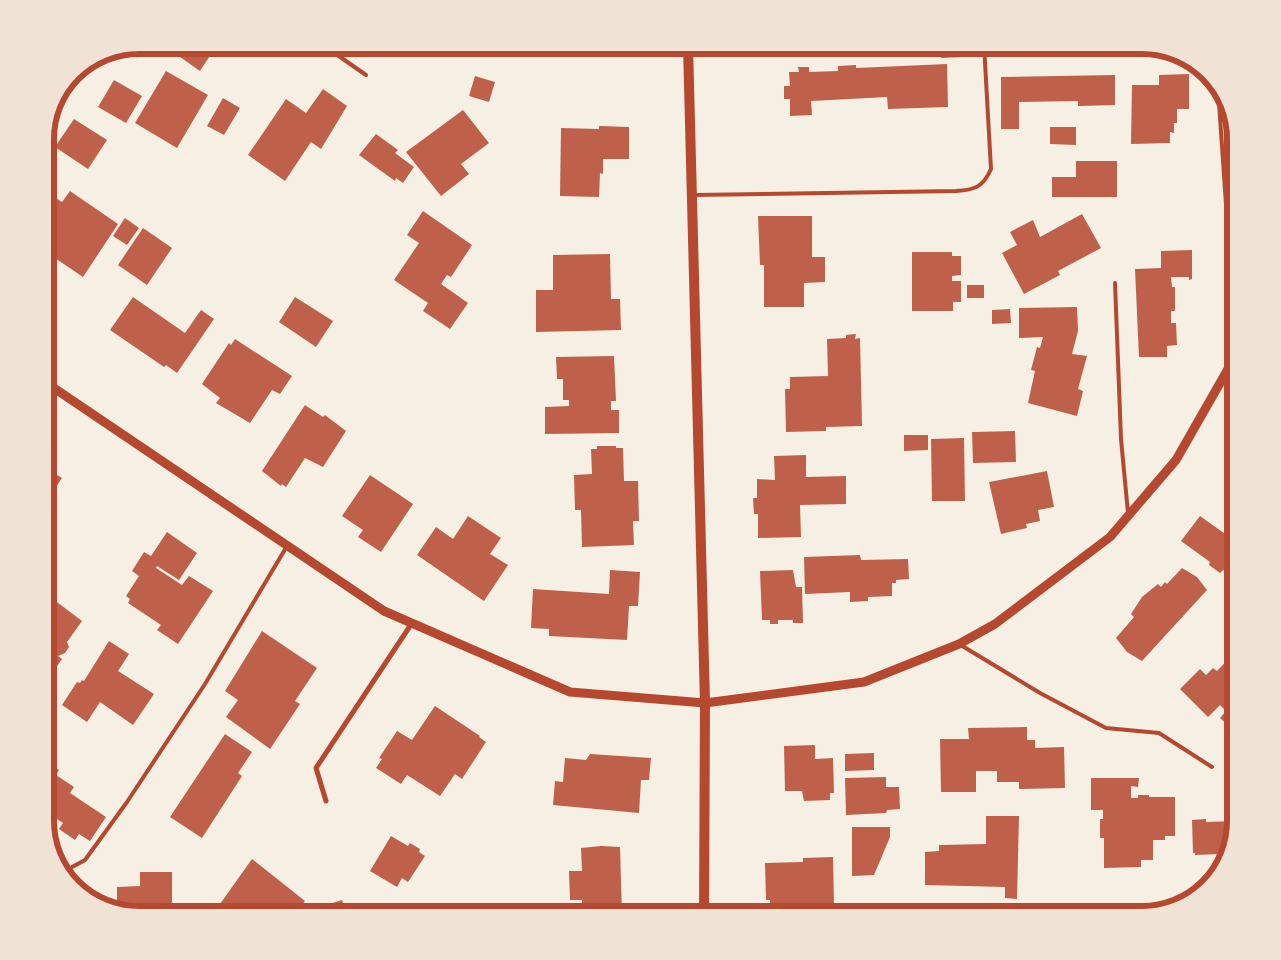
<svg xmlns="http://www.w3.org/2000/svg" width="1281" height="960" viewBox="0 0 1281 960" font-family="'Libre Baskerville',serif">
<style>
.building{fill:#bf614a}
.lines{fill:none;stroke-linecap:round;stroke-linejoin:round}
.service{stroke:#b5482f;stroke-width:4}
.minor{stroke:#b5482f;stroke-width:5}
.tertiary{stroke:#b5482f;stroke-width:9}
.secondary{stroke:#b5482f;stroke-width:10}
.rim{fill:none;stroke:#b5482f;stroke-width:6}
</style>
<rect width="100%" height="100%" fill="#f6efe4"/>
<g class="building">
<polygon points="163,45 217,45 200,71"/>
<polygon points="570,45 594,45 586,56"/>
<polygon points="940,45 962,45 962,57 941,58"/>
<rect x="1091" y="45" width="21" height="11"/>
<polygon points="947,64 948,107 888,109 887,97 811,101 812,115 790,116 790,99 784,99 784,86 790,86 789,72 799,72 798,67 809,67 809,72 838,71 838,66 856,65 856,68"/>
<polygon points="166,71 208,95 177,148 135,123"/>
<polygon points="1189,74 1189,109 1177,109 1177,123 1174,123 1174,133 1170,132 1170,143 1131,144 1132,85 1159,85 1159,75"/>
<polygon points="1115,75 1115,105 1078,106 1078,101 1019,102 1019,129 1001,129 1001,77"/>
<polygon points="475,76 495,82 489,102 469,96"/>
<polygon points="114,80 142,96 126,123 98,107"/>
<polygon points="323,89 347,106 321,149 311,142 285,181 248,155 286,99 306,113"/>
<polygon points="223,98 240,108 224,135 207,126"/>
<polygon points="463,110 489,143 461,164 469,174 441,196 406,152"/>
<polygon points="74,119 107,140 88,169 55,147"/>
<polygon points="599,126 629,127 629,159 603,159 603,174 600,173 599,197 560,196 561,128 599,129"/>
<polygon points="1050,127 1076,127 1076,145 1050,144"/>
<polygon points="376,134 398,150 395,153 414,167 403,183 396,178 395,181 359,155"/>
<polygon points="1076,161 1117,161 1117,197 1052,197 1052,177 1076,177"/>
<polygon points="45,191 62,202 70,191 118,224 83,277 52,256 56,249 45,242"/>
<polygon points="423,211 472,245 451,277 447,275 441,284 468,303 450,329 423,311 428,303 394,280 419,243 407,235"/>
<polygon points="1082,214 1101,248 1058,271 1060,275 1024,294 1002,253 1017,245 1010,232 1033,220 1040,237"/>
<polygon points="758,216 812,216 812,257 825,257 825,282 804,283 804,307 764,307 764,265 760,265"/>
<polygon points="125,218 139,228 127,245 113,236"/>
<polygon points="143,228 172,248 147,285 118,265"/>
<polygon points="1192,250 1192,279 1189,280 1189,277 1171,277 1172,287 1175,287 1175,311 1171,311 1171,323 1176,323 1177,345 1167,346 1167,357 1139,357 1135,269 1161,268 1161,251"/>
<polygon points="912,252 952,252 952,256 961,256 961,275 952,276 952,281 961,281 961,302 953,302 953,311 912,311"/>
<polygon points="610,254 611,299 620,299 621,330 536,332 536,290 553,290 553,255"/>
<rect x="967" y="285" width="17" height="13"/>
<polygon points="133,297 185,333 201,310 214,319 177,373 166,365 164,367 110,330"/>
<polygon points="295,297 333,321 316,347 279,322"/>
<polygon points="1077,307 1078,331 1072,354 1087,356 1078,389 1083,391 1077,416 1028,403 1035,371 1031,370 1037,347 1040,348 1043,337 1019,338 1019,308"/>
<polygon points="1010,309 1011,323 992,324 992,310"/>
<polygon points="856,334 855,339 860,338 862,426 826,427 826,431 786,432 785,389 790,389 790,377 828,376 827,339 846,338 846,335"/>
<polygon points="235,339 292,376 280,394 272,390 250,423 216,403 220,398 202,384 229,343 231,345"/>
<polygon points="614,356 616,401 611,401 611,410 619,410 619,433 545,434 545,407 569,406 569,400 563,400 563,379 557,379 556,357"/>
<polygon points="305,405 323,417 325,415 346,431 323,467 305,458 286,487 282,484 281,486 262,471"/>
<polygon points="1015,431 1016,462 973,463 972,432"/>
<polygon points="904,435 928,435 928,450 904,451"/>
<polygon points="964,438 965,501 932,501 931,439"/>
<polygon points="597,446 616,446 616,448 623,448 624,481 638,481 639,521 633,521 634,545 582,547 581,510 575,510 574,475 592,474 591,449 597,449"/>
<polygon points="806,455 806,477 846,476 846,504 800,505 801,537 758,538 758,514 754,514 753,498 757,498 757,479 775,480 774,456"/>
<polygon points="45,467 62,478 45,504"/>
<polygon points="1047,471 1054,507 1038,510 1040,521 1026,524 1027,528 1001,534 989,482"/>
<polygon points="370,475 413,504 381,552 358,537 363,530 342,516"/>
<polygon points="1236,508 1236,580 1223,570 1220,573 1209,565 1210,562 1181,541 1200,516 1228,536 1234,529 1225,523"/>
<polygon points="468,516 501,538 490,554 508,565 484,601 417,555 436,527 453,539"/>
<polygon points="167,532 197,553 179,580 157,566 156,568 182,585 189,576 213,591 178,644 157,630 161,625 128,603 130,599 126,596 139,576 132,571 144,552 151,556"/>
<polygon points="860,555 861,560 908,559 909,579 896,580 896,583 892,583 892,596 868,597 868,601 850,602 850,592 805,594 804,557"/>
<polygon points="1182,568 1197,577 1207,590 1142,661 1127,652 1116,638 1134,617 1131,614 1142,597 1158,584 1161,587 1165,582 1167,584"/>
<polygon points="610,570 640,572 638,606 629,606 627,640 549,636 549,629 531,628 533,589 609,594"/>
<polygon points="793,570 796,587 802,587 803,623 793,623 793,620 778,620 778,624 770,624 770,620 762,620 760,571"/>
<polygon points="45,593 82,621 67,642 69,647 65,653 58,656 62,659 45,683"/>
<polygon points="262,631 317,668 295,701 300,704 270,749 226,717 238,700 225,691"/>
<polygon points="109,641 129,654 118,671 154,694 133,725 100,702 87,722 62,705 77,682 80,683 82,680 84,681"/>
<polygon points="1236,651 1236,733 1220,718 1226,711 1220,705 1208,717 1180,689 1200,669 1206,675 1213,668 1217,671"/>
<polygon points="435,706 480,736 479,737 486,742 462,779 455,774 440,796 407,775 401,784 376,768 382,759 379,758 397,731 412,740"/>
<polygon points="1027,727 1027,740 1035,740 1035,748 1064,747 1065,788 1019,789 1019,782 997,782 997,771 976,771 976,792 941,792 940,739 969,739 968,728"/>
<polygon points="225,734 252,752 238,773 242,776 202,838 170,817"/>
<polygon points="815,745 815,759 833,758 834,793 830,793 830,800 804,801 802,791 785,791 784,746"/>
<polygon points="874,753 874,770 845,771 845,754"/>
<polygon points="590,754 651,758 649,780 641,780 639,813 553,805 555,781 563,782 565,758 586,760"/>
<polygon points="45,761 59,770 56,775 74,787 70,793 106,817 90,841 79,834 75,840 59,829 63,823 45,811"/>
<polygon points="886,777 886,787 899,787 900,809 887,810 886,813 846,815 845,778"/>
<polygon points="1091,778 1139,778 1138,787 1131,786 1131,798 1138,798 1138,795 1149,795 1149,797 1175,797 1175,836 1165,836 1165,840 1153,840 1153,860 1141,860 1141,867 1104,868 1104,838 1100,838 1100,819 1103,819 1103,810 1091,810"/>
<polygon points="986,816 1019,816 1017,899 1005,898 1005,887 925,885 925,852 939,851 939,845 986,844"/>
<polygon points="1206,819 1206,822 1236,821 1222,861 1221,854 1195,855 1195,853 1193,853 1192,820"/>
<polygon points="852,827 890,827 890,837 874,875 852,876"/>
<polygon points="391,836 408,846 410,843 420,849 419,852 425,856 408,882 402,878 397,887 370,871"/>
<polygon points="601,846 620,847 622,915 582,915 582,900 570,900 569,871 582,871 581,848"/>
<polygon points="833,857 834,905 820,906 820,913 839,913 839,915 770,915 770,900 766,900 765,863 803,862 803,858"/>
<polygon points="252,859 305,901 294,915 235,915 220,904"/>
<polygon points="140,872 172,872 172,915 139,915 117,908 117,887 140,886"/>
<polygon points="342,900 347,915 305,915 305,912"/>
<polygon points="396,909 412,915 394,915"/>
</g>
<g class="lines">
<g class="service">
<polyline points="323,45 366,75"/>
<polyline points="1218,88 1236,350"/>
<path d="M694 195 956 191C975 190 983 187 991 169L984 45"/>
<polyline points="1115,283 1121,439 1128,513"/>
<polyline points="959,644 1040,693 1106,728 1159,733 1212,767"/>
<polyline points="63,872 85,860 127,802 205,684 287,546"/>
</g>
<polyline class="minor" points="326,801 316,768 412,623"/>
<polyline class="tertiary" points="45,382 384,611 570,692 705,703 864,682 959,644 995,624 1110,537 1176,460 1236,355"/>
<polyline class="secondary" points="688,45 705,703 704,915"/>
</g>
<path d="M0 0H1281V960H0ZM139 54H1142A85 85 0 0 1 1227 139V821A85 85 0 0 1 1142 906H139A85 85 0 0 1 54 821V139A85 85 0 0 1 139 54Z" fill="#f1e2d6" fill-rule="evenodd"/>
<path class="rim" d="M139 54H1142A85 85 0 0 1 1227 139V821A85 85 0 0 1 1142 906H139A85 85 0 0 1 54 821V139A85 85 0 0 1 139 54Z"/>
</svg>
